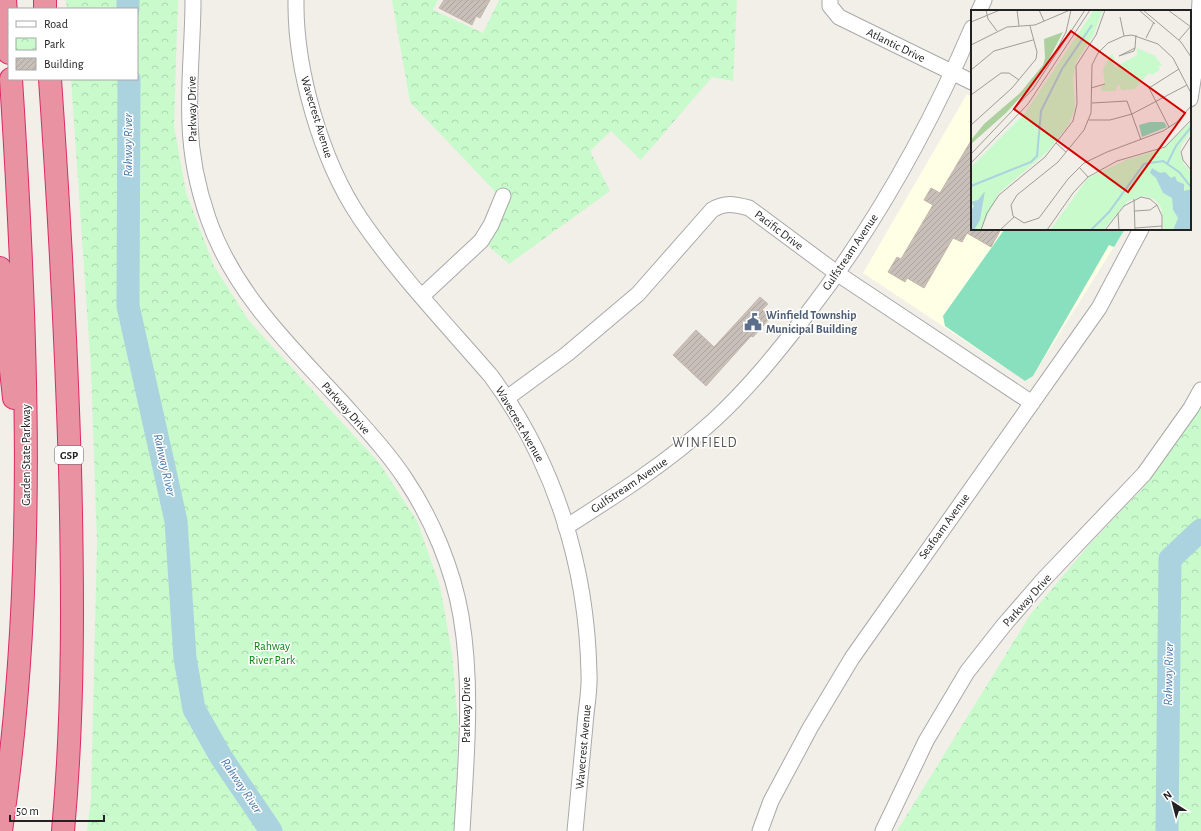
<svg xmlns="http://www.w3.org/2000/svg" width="1201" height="831" viewBox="0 0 1201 831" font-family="'Alegreya Sans',sans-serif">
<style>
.education{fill:#ffffe5}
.park{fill:url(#park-crowns)}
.pitch{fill:#88e0be}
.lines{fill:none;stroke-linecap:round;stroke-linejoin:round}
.river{stroke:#aad3df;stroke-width:23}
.building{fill:url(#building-hatch);stroke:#c4b6ab}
.minor-casing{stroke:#a9a9a9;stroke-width:17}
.highway-casing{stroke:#dc2a67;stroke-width:24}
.minor{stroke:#fff;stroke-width:15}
.highway{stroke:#e892a2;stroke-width:22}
.labels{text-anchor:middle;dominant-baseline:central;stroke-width:3;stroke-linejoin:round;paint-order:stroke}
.shield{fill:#fff;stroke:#646464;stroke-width:1}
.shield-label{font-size:11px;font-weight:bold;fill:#222}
.street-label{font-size:12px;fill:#222;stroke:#fff}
.service-label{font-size:12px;font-weight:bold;fill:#4e5e75;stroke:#fff;text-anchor:start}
.park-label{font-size:12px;fill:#0c8416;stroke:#fff}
.water-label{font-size:13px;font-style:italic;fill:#4a7aab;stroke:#fff}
.quarter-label{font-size:14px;letter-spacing:1px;fill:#555;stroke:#fff}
.inset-river{fill:none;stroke:#aad3df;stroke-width:2}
.inset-road{fill:none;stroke:#9f9d99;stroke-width:1}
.view{fill:#d40000;fill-opacity:0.15;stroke:#d40000;stroke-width:2}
.inset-edge{fill:none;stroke:#222;stroke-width:2}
</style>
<defs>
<pattern id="park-crowns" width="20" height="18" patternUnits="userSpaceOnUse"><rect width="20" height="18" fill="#c8facc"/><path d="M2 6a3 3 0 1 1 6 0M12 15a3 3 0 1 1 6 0" fill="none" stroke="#acd6af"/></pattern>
<pattern id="building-hatch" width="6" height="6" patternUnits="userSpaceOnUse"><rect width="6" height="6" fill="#c7bfb8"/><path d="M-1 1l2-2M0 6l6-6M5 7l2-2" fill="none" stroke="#aba49e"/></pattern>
</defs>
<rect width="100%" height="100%" fill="#f2efe9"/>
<polygon class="education" points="967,94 972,97 972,229 1125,229 1033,376 1025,381 863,273"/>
<g class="park">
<polygon points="66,0 178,0 174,126 186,192 214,266 249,321 380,464 417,521 440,586 452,653 458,724 455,831 87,831 91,798 97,542 91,369 71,79 137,79 137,9 67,9"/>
<polygon points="392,0 438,0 433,10 483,33 499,0 737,0 733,81 712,77 641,160 611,131 590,151 610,191 509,264 486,244 507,204 410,102"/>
<polygon points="1201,402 1201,831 897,831 1030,615 1089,545 1143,488 1186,428"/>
</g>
<polygon class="pitch" points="1008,229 1125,229 1114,247 1109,245 1033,376 1025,381 945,326 943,316 1004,230"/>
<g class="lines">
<g class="river">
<polyline points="128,0 128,9"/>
<polyline points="129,79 128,306 176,521 185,658 194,709 221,757 271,831"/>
<polyline points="1167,831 1170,559 1201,530"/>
</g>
</g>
<g class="building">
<polygon points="444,0 490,0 480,18 476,16 472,25 439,8"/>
<polygon points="972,139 972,229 1001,229 991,247 967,233 962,242 953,238 924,288 907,278 905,282 888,272 897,257 901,259 933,205 924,200 931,188 940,193"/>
<polygon points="760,297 768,304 762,310 771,317 753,337 751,336 706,386 673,355 696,330 714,347"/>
</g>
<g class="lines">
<g class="minor-casing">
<g id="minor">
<path d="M193 0C193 41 188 83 190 124 191 155 198 189 208 218 233 291 288 344 339 399 362 425 387 451 406 480 432 519 453 569 461 616 473 687 466 760 462 831"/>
<path d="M296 0C295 69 321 160 360 218 398 274 447 325 491 376 555 463 587 566 589 674 590 691 586 708 585 725 582 760 578 796 575 831"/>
<polyline points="830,0 830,6 839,17 972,82"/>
<polyline points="979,11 984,0"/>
<polyline points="1190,99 1197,55 1200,0"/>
<polyline points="422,296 481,241 491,225 503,196"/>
<path d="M507 398 567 354 638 294 712 210C725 202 734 204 749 208L838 274 1032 403"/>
<path d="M566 527C618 494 668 462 713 421 747 390 776 354 804 318 873 229 928 131 972 28"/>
<polyline points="760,831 771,801 810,728 852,658 1099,308 1141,229"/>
<polyline points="883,831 926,741 967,672 1004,625 1043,580 1144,474 1191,408 1201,390"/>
</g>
</g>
<g class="highway-casing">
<g id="highway">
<polyline points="5,0 9,53"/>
<polyline points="45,0 45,9"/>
<path d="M50 79C59 209 66 338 70 468 73 589 74 711 63 831"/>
<polyline points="0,268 14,398"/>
<path d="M1 831C38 582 27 329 11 79"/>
</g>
</g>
<use href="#minor" class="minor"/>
<use href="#highway" class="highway"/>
</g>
<defs>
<g id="civic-bare" transform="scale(1.38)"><path d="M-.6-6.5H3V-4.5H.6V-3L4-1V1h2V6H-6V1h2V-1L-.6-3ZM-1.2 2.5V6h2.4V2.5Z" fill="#5c6f8a" stroke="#fff" stroke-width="2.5" paint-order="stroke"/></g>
</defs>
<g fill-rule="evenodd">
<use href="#civic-bare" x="753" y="322"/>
</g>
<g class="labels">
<rect class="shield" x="55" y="446" width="28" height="18" rx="3"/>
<g class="shield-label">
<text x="69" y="455">GSP</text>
</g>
<g class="street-label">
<text transform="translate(896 45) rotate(26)">Atlantic Drive</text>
<text transform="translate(192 109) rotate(-91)">Parkway Drive</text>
<text transform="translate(317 117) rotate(73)">Wavecrest Avenue</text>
<text transform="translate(779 230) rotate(37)">Pacific Drive</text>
<text transform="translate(850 252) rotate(-56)">Gulfstream Avenue</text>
<text transform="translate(346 408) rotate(48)">Parkway Drive</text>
<text transform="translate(520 424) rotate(60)">Wavecrest Avenue</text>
<text transform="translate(26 455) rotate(-90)">Garden State Parkway</text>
<text transform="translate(629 485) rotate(-34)">Gulfstream Avenue</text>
<text transform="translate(944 526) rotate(-54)">Seafoam Avenue</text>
<text transform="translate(1027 600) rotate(-48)">Parkway Drive</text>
<text transform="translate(466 710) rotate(-90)">Parkway Drive</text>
<text transform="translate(583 747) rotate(-85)">Wavecrest Avenue</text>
</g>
<g class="service-label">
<text x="766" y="315">Winfield Township<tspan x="766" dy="14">Municipal Building</tspan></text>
</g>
<g class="park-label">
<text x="272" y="646">Rahway<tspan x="272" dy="14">River Park</tspan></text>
</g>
<g class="water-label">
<text transform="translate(128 145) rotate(-90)">Rahway River</text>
<text transform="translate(164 465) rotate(77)">Rahway River</text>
<text transform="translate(1169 674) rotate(-89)">Rahway River</text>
<text transform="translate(241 786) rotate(56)">Rahway River</text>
</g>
<g class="quarter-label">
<text x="705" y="443">WINFIELD</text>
</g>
</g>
<g transform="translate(971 10)">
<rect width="220" height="220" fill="#f2efe9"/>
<path d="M92 22 76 53 55 81 35 103 0 134V130L13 114 49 83 72 55 74 48 73 29Z" fill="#add19e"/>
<path d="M123 0H132L122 26 105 52 102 68 104 99 98 114 76 142 28 183 9 220H0V157L54 103ZM166 38 184 46 191 55 187 57 189 60 181 65 179 63 176 65 164 79 150 80 149 75 146 76 145 81H130V77L134 75 132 59 141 43 144 50 141 52 144 57 166 45ZM220 112V122L210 136 209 144 213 154 220 162V179L212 181 213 174 200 168H185L192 183 201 188 202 200 207 208 202 220H193L190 197 183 189 173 186 157 191 132 220H79L117 168 155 150 191 139Z" fill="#c8facc"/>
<path d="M179 112H193L196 117 171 127 168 115Z" fill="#88e0be"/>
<path d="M181 158 189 163 194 162 200 168 204 166 206 171 213 174V181L220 179V220H202L207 208 202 200 201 188 192 183 185 168 179 163ZM14 181 9 210 3 220H0V201L3 196 0 192 7 190Z" fill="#aad3df"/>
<path class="inset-river" d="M196 154 205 136 220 117M0 176 60 152 66 146 70 101 91 59 121 15M120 220 138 202 173 154 192 151 208 162 220 177"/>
<path class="inset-road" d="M15 0 17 9 26 21M46 0 48 16M68 0 73 11M168 0 184 14M172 0 210 32 220 47M197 0 220 17M149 7 153 26M0 12 29 0M175 28 183 12M208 30 219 17M0 35 36 17 64 15 99 0M164 38 148 46 163 41 164 38 165 25M85 41 95 22 100 0M0 60 23 41 62 30M120 78 134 74M220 83 202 48 187 34 161 25 153 26 137 33 127 43 121 55 120 103 113 120 87 152 46 185 40 195 42 206 53 213 68 208 97 169 113 153 136 142 192 121 206 112 220 96M0 85 30 63H38L48 70M121 93 156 91 170 130M118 110H139L161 104 216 75M0 115 41 78 65 49 66 42 59 16M198 117 178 78 208 59M220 126 210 142 212 150 220 160M85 133 95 142M0 144 62 79 114 0M0 153 57 94 119 0M108 157 117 167M163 189 164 220M163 201 179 200 186 195M147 203 148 220M164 218 191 216M10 220 16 203 28 185 74 147 102 111 106 94 105 56 125 25 134 0M29 220 43 207M76 220 102 183 117 167 146 151 194 137 220 110M134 220 153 196 170 187 179 189 186 195 191 206V220"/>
<path class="view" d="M100 21 214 103 157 182 43 99Z"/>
<rect width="220" height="220" class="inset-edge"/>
</g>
<rect x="8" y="8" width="130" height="72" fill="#ffffff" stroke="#a7a7a7"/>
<rect x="16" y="21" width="20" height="6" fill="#ffffff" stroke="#a7a7a7"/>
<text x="44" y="28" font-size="12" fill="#222222">Road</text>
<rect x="16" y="38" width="20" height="12" fill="url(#park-crowns)" stroke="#a7a7a7"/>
<text x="44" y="48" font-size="12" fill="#222222">Park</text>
<rect x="16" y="58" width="20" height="12" fill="url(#building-hatch)" stroke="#a7a7a7"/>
<text x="44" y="68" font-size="12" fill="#222222">Building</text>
<g transform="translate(1173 803) rotate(324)" stroke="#ffffff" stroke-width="3" paint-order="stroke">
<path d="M0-3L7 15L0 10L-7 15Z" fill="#222222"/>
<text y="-6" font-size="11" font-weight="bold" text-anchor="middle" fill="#222222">N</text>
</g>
<path d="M10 815v6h94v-6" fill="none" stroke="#222222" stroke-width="2"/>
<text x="16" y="815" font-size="12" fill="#222222" stroke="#ffffff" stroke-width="3" paint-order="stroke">50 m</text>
</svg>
